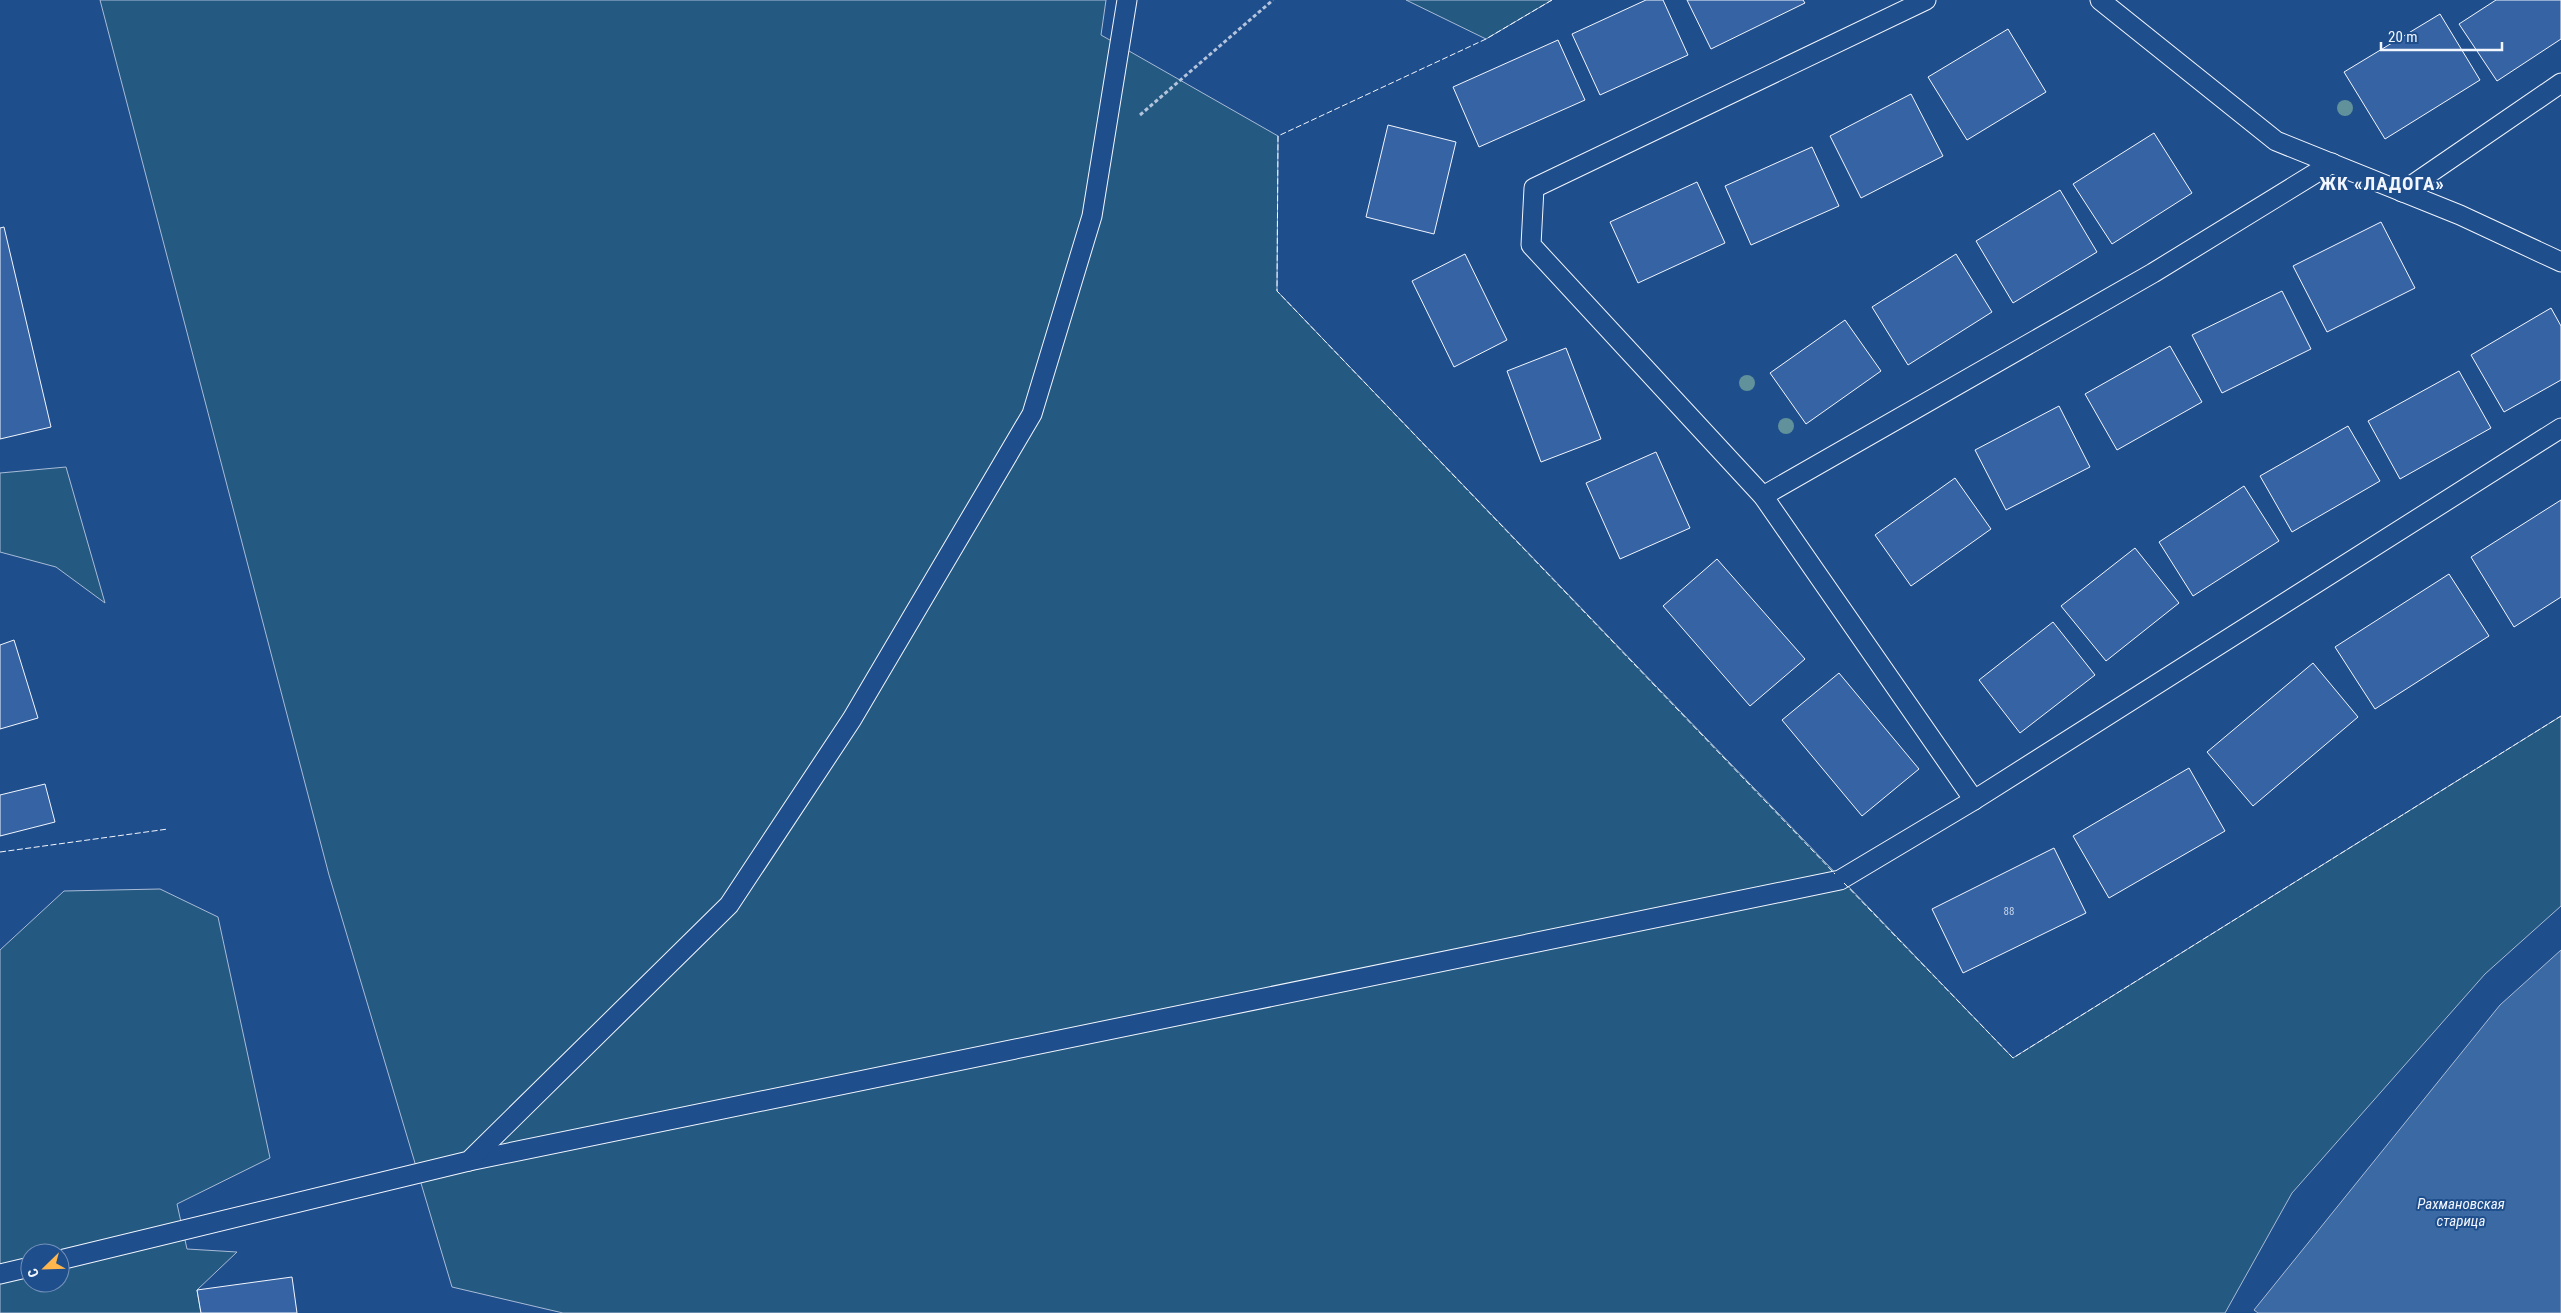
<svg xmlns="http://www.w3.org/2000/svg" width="2561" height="1313" viewBox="0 0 2561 1313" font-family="'Roboto Condensed',sans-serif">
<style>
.green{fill:#245a82;stroke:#a8bbd7;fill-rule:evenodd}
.water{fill:#3b69a3;stroke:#a8bbd7}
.building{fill:#3563a3;stroke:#f2f6ff}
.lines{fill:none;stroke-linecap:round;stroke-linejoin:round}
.service-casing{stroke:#f2f6ff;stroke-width:21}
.path{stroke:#b3c4dc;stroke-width:3;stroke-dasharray:4 2.5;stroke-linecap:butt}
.service{stroke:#1f4e8c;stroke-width:19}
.fence{stroke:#f2f6ff;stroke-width:1;stroke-dasharray:6 2.5;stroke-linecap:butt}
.tree{fill:#61919a}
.labels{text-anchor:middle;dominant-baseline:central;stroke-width:4;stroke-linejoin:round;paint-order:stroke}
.number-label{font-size:11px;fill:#c3d1e8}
.water-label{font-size:15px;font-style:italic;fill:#f2f6ff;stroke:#1f4e8c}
.district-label{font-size:19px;font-weight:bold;letter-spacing:1px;fill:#f2f6ff;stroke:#1f4e8c}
</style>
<rect width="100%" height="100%" fill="#1f4e8c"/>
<g class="green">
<polygon points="100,0 1106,0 1101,35 1278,136 1277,291 2013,1058 2561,716 2561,906 2485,974 2292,1193 2225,1313 563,1313 452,1287 329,875"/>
<polygon points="1406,0 1552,0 1486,39"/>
<polygon points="66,467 105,603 56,567 0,552 0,473"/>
<path d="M160 889 218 917 270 1158 177 1204 187 1249 237 1252 197 1290 201 1313H0V950L64 891ZM30 1253H60V1283H30Z"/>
</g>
<polygon class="water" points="2561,950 2561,1313 2258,1313 2254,1310 2500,1005"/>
<g class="building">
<polygon points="1646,0 1663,0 1688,55 1600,95 1572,34"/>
<polygon points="1687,0 1803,0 1805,3 1711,49"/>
<polygon points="2496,0 2561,0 2561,39 2497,81 2459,24"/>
<polygon points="2440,14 2480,80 2385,139 2344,72"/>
<polygon points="2008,29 2046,92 1967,140 1928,77"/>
<polygon points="1558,40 1585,100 1479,147 1453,87"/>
<polygon points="1911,94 1943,156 1861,198 1830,136"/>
<polygon points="1388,125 1456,142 1434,234 1366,217"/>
<polygon points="2154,133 2192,193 2112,244 2073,184"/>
<polygon points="1812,147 1839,206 1751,245 1725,186"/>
<polygon points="1697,182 1725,243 1638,283 1610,222"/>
<polygon points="2060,190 2097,252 2013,303 1976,241"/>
<polygon points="2381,222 2415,288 2327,332 2293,266"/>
<polygon points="4,227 51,427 0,439 0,228"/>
<polygon points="1465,254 1507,340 1454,367 1412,281"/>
<polygon points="1956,254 1992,312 1908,365 1872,307"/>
<polygon points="2282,291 2311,349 2222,393 2192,335"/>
<polygon points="2551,308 2561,326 2561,380 2504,412 2471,355"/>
<polygon points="1845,320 1881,371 1806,424 1770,373"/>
<polygon points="2170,346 2202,402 2117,450 2085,394"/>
<polygon points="1566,348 1601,439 1541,462 1507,371"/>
<polygon points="2459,371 2491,428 2400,479 2368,421"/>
<polygon points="2059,406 2090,467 2006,510 1975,450"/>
<polygon points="2348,426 2380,481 2292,532 2260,476"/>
<polygon points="1656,452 1690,528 1620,559 1586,483"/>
<polygon points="1955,478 1991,529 1911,586 1875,535"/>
<polygon points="2244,486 2279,541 2193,596 2159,542"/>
<polygon points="2561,500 2561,597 2514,627 2471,557"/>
<polygon points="2135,548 2179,603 2106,661 2061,606"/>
<polygon points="1717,559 1805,659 1750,706 1663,606"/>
<polygon points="2449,574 2489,636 2375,709 2335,647"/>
<polygon points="2053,622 2095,675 2020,733 1979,680"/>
<polygon points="14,640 38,718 0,729 0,645"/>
<polygon points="2313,663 2358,717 2253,806 2207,752"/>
<polygon points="1839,673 1919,769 1862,816 1782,720"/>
<polygon points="2189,768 2225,831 2109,898 2073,836"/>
<polygon points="45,784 55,822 0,836 0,795"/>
<polygon points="2054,848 2086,913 1963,973 1932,909"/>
<polygon points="292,1277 297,1313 201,1313 197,1290"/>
</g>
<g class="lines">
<g class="service-casing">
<g id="service">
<polyline points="1926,0 1534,188 1531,245 1763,496 1974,800"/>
<polyline points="2100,0 2276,141 2460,215 2561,262"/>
<polyline points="2402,192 2561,83"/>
<polyline points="1763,496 2153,273 2332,163"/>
<polyline points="469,1161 1840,880 1974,800 2561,428"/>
<polyline points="60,1260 469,1161 729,905 852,719 1032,414 1092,216 1127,0"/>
<polyline points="0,1274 30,1267"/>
</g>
</g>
<polyline class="path" points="1140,115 1273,0"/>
<use href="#service" class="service"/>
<g class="fence">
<polyline points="1552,0 1486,39 1278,136 1277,291 1835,874"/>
<polyline points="0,852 168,829"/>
<polyline points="1844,883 2013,1058 2561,716"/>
</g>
</g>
<g class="tree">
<circle cx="2345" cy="108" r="8"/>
<circle cx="1747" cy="383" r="8"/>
<circle cx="1786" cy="426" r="8"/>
</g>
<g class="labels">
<g class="number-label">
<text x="2009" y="911">88</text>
</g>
<g class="water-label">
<text x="2461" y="1204">Рахмановская<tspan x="2461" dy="17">старица</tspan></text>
</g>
<g class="district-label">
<text x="2382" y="183">ЖК «ЛАДОГА»</text>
</g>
</g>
<g transform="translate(45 1268) rotate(247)"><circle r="24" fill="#1f4e8c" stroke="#7391ba"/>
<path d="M0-4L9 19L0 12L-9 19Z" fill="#ffb74d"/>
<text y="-8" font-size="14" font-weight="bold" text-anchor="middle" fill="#f2f6ff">С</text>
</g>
<path d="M2381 42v8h121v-8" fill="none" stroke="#f2f6ff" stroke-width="2.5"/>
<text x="2388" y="42" font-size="15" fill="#f2f6ff" stroke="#1f4e8c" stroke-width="4" paint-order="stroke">20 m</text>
</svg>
